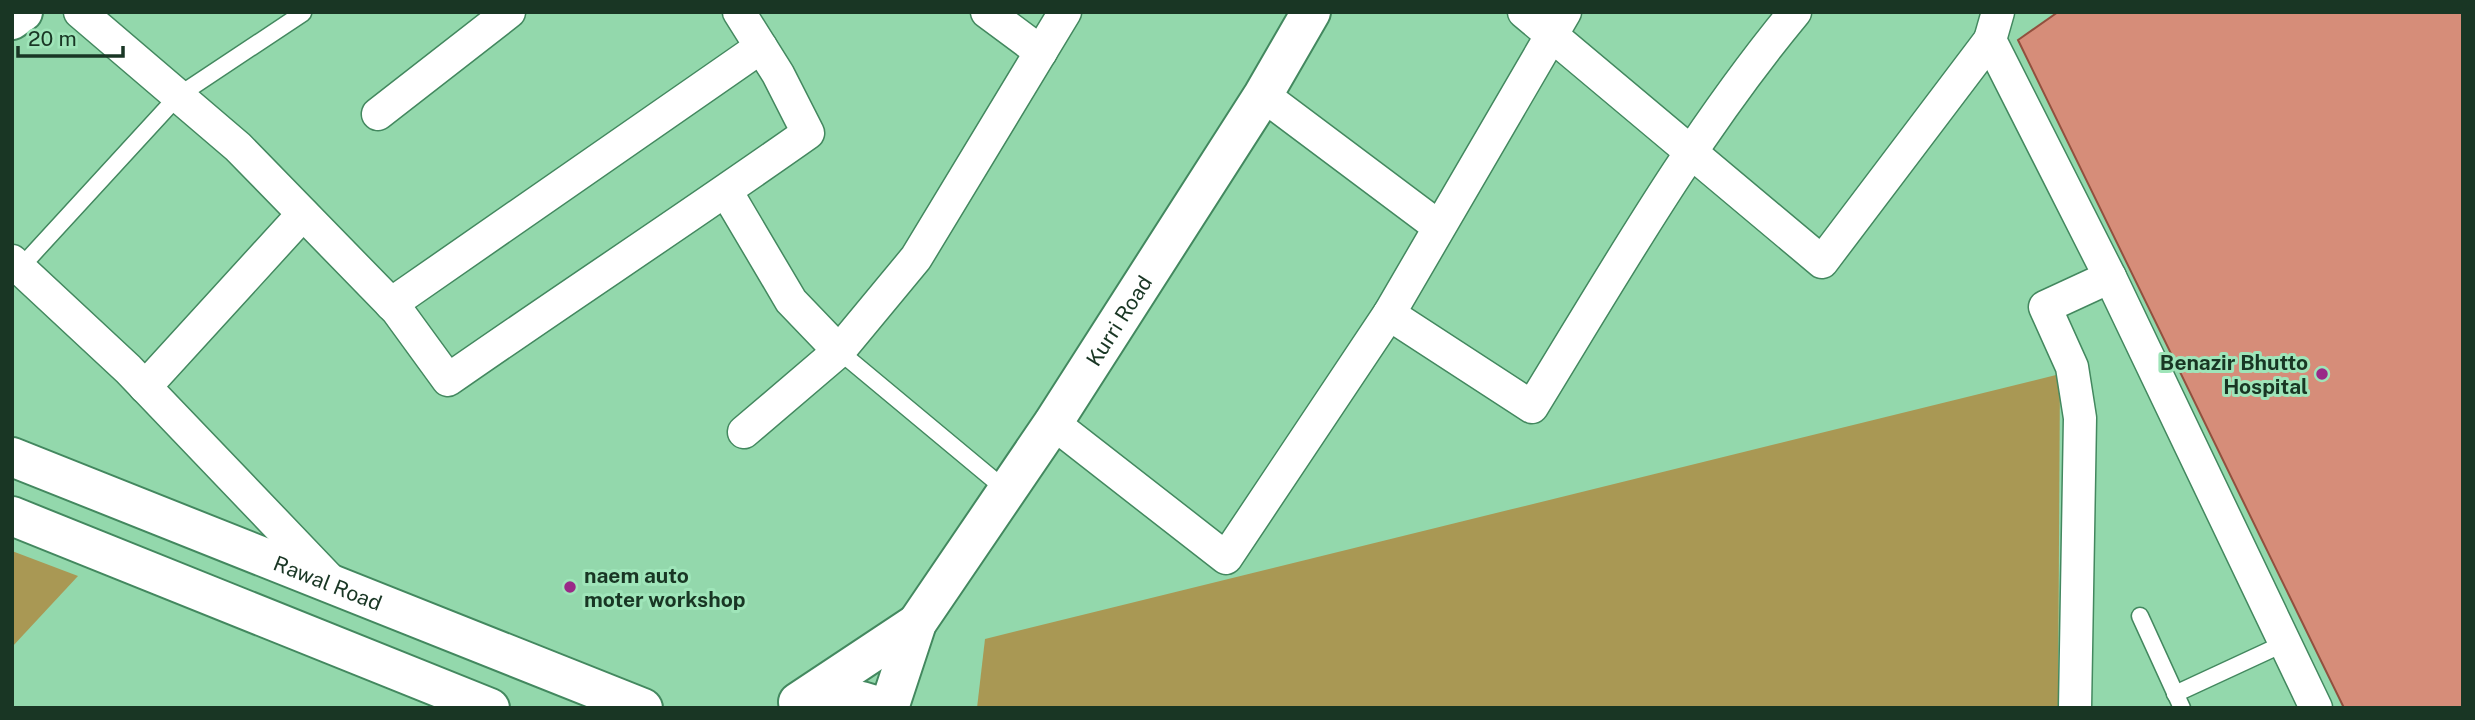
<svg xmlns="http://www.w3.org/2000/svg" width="2475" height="720" viewBox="0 0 2475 720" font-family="'Public Sans',sans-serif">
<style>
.green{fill:#a99854}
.building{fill:#d68d79;stroke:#92503e;stroke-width:2}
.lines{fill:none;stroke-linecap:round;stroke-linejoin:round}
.lane-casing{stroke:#43885f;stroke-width:19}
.street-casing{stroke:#43885f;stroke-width:35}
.secondary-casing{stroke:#43885f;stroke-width:42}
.lane{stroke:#fff;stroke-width:16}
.street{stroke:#fff;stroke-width:32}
.secondary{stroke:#fff;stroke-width:38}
.poi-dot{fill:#9a2987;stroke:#9fe5b9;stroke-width:2.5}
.labels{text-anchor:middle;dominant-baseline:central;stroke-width:6;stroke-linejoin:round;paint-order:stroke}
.street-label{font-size:21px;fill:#193624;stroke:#9fe5b9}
.poi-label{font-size:21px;font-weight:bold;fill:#193624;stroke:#9fe5b9;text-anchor:end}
</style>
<rect width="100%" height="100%" fill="#93d8ac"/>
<g class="green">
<polygon points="2060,374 2058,708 977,708 985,639"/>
<polygon points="12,551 78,576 12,647"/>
</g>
<polygon class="building" points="2058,12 2463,12 2463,708 2344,708 2018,40"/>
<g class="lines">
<g class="lane-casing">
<g id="lane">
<polyline points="20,268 178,96 303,13"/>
<polyline points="839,351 1006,490"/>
<polyline points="2140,616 2182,708"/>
<polyline points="2175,694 2285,643"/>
</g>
</g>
<g class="street-casing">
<g id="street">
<path d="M80 12 238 147 397 310 448 380C567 297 689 217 808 133L778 74 739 12"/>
<polyline points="987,12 1041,52"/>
<polyline points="1524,12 1822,262 1990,40"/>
<polyline points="1998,12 1990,40 2110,277 2316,708"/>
<polyline points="1263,95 1439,227"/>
<polyline points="378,114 509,12"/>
<polyline points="726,191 791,301 839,351"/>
<polyline points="12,261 128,369 331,581"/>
<polyline points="391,304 761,47"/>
<path d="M1389 314 1532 407C1615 272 1693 135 1795 12"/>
<polyline points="145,387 303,214"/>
<polyline points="1053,423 1226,558 1389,314 1565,12"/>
<polyline points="744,432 839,351 916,258 1065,12"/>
<polyline points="2075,708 2080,418 2072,367 2045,307 2110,277"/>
</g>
</g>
<g class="secondary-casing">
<g id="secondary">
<polyline points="12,20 23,12"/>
<path id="s1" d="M12 457 643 708"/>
<polyline points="12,516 490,708"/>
<path d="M803 700C833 694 854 697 883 708"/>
<polyline points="798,702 917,623"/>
<path id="s2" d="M889 708 917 623 1053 423 1263 95 1311 12"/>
</g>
</g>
<use href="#lane" class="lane"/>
<use href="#street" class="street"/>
<use href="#secondary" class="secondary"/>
</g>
<g class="poi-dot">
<circle cx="2322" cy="374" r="7"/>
<circle cx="570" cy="587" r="7"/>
</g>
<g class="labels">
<g class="street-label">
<text stroke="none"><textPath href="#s2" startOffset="453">Kurri Road</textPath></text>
<text stroke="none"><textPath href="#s1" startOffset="340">Rawal Road</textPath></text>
</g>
<g class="poi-label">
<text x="2308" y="362">Benazir Bhutto<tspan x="2308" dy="24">Hospital</tspan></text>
<text x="584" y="575" text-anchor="start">naem auto<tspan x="584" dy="24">moter workshop</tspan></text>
</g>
</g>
<rect width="2475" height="720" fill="none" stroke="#193624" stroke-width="28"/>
<path d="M18 46v10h105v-10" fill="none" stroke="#193624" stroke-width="3.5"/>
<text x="28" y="46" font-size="21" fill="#193624" stroke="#9fe5b9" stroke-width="5" paint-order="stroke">20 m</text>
</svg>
